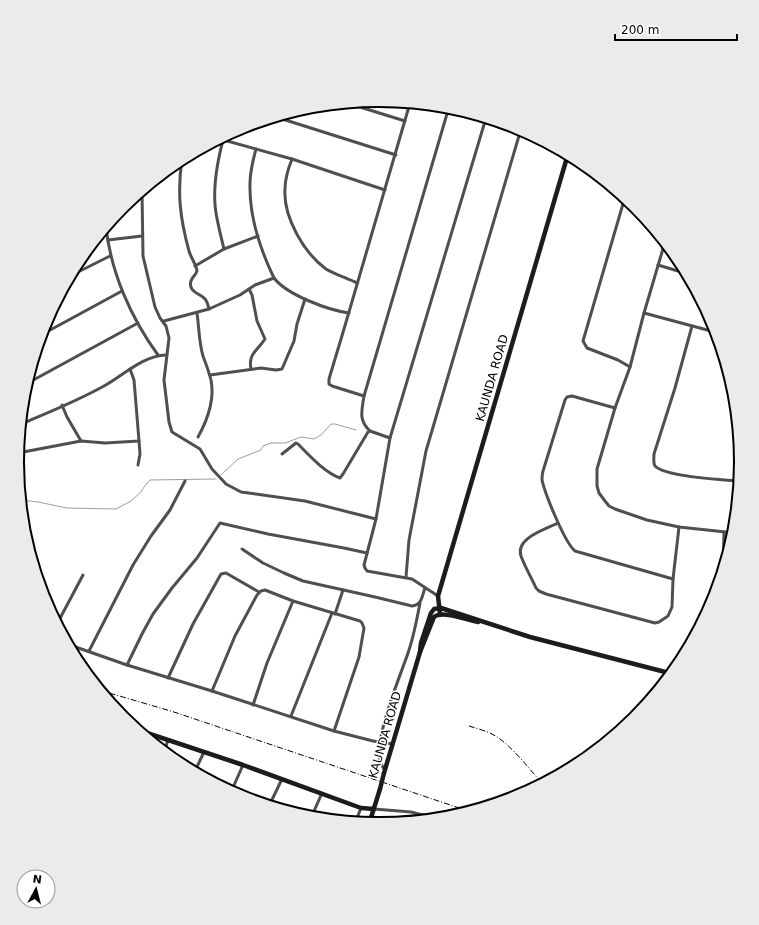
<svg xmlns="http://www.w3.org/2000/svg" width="759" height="925" viewBox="0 0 759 925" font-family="'DejaVu Sans',sans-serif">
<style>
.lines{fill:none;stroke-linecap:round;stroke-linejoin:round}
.stream{stroke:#9d9d9d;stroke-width:1}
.street{stroke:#4f4f4f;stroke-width:3}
.secondary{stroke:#1c1c1c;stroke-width:4.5}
.rail{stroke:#000;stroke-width:1;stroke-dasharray:6 2 1 2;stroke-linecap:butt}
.secondary-bridge{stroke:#1c1c1c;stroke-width:4.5}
.labels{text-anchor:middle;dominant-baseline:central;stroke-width:3;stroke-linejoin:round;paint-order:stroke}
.street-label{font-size:12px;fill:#000;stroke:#fff}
.rim{fill:none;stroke:#000;stroke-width:2}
</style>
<rect width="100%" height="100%" fill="#fff"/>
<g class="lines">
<g class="stream">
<polyline points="221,475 238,459 261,450 263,446 271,443 285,443 301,437 314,439 321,435 331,424 335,424 356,430"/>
<polyline points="21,500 38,502 67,508 116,509 131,501 141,492 144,487 150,480 216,479"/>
</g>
<g class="street">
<polyline points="347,103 405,121"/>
<polyline points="276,117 396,155"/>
<polyline points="220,139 292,159 385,190"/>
<path d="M223 140C217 163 212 189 216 213 218 225 221 237 224 249"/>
<path d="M256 149C253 160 250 171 250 183 249 215 260 249 274 278 287 295 328 310 349 313"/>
<path d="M182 159C177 193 180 218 189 251 191 258 196 264 197 271 196 275 192 277 191 281 188 291 198 293 204 298 207 300 208 305 209 309"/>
<path d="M292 159C288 169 285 178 285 189 283 217 304 253 326 269 336 275 347 278 357 283"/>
<polyline points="142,191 143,256 155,307 160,318 166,326 169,338 164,380 169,422 172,432 200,449 212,469 226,484 241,492 305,501 376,519"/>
<polyline points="625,197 583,341 587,348 618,360 630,367"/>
<path d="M106 227C111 273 131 318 158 355"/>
<polyline points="108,240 142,236"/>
<polyline points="665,242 644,313 630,367 615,408 597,469 597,486 599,493 605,501 609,506 615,509 647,520 679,527 735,533"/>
<polyline points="658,265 688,274"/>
<polyline points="195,266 224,249 258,236"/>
<polyline points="70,276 110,256"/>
<path d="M249 289 252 295 257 321 265 339C257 351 248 354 251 369"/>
<path d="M197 313C199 327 199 343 203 356 206 364 209 372 211 380 215 400 208 419 198 437"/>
<polyline points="644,313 711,331 718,336"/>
<polyline points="164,321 209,309 240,295 255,285 274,278"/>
<path d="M692 326 675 388 654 454C654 458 653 463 655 466 665 477 725 480 740 481"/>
<polyline points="41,335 122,291"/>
<polyline points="210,375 261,368 276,370 282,369 294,341 297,324 305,299"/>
<polyline points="26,384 138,323"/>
<polyline points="364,396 332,386 329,384 329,379 344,329 410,103"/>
<polyline points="62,405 67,417 81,441"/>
<path d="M615 408 572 396 567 397 565 400 543 471C542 474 542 477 542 480 545 494 565 543 575 551L673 579"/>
<path d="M21 421 26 422C52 411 79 400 104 386 124 375 142 356 166 355"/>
<path d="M370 431C358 420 362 410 364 396L449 107"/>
<polyline points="18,453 81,441 105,443 139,441 134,380 130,369"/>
<path d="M282 454 296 443 298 444C310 456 324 472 340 478L343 474 368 432 370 431 390 438"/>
<polyline points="138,465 140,454 139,441"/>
<path d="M558 523C546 529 515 538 521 556 525 567 531 577 536 588L539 591 546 594 655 623 659 622 668 616 672 607 673 579 679 527"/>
<path d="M242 549 263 563 284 573 303 581 375 597 412 606C422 605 422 596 425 588"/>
<polyline points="723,574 724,532"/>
<polyline points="406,577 409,540 426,451 521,129"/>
<polyline points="438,596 412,579 367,571 365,568 364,565 376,519 390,438 486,118"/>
<polyline points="335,614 343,590"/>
<polyline points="57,624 83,575"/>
<polyline points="67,644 127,665 212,691 334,731 373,741 393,744"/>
<polyline points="89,651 133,565 151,536 170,510 185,481"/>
<polyline points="127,665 142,634 153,614 172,588 197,558 220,523 268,534 344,548 367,553"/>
<polyline points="168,678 193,624 221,574 226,573 259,592"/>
<polyline points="212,691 235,636 257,595 261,591 265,590 293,601 360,621 362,623 364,628 359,657 334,731"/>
<polyline points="253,705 267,663 293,601"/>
<polyline points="291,716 332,613"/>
<polyline points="164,752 168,740"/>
<path d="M385 769C365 756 403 670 409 650 414 635 417 619 420 603"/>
<polyline points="194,773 204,752"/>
<polyline points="231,792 243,765"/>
<polyline points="269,806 282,779"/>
<polyline points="374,809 411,812 438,819"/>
<polyline points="311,818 322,793"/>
<polyline points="355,823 361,808"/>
</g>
<g class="secondary">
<polyline points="440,614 438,596 568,154"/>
<polyline points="420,652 421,643 431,613 434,609 441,608 530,637 673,674"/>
<polyline points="135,729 243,765 361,808 374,809"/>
<path d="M384 773 420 652 434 617C443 610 467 620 478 622"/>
<polyline points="369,824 380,789"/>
</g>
<g class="rail">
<polyline points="99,690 174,712 471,812"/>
<path d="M469 726C479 729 491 732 500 739 516 751 529 769 543 784"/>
<polyline points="556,774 558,776"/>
</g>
<polyline class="secondary-bridge" points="380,789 384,773"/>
</g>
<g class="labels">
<g class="street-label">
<text transform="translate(492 378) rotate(-74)">KAUNDA ROAD</text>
<text transform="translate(385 735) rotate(-74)">KAUNDA ROAD</text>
</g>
</g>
<path d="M0 0H759V925H0ZM24 462a355 355 0 1 1 710 0a355 355 0 1 1-710 0Z" fill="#ebebeb" fill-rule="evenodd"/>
<path class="rim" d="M24 462a355 355 0 1 1 710 0a355 355 0 1 1-710 0Z"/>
<g transform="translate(36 889) rotate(7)"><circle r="19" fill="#ffffff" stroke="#999999"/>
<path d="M0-3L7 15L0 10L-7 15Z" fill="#000000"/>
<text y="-6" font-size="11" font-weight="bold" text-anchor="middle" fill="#000000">N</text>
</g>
<path d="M615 34v6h122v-6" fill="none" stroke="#000000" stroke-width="2"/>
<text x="621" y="34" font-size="12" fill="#000000" stroke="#ffffff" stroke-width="3" paint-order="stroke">200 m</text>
</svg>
